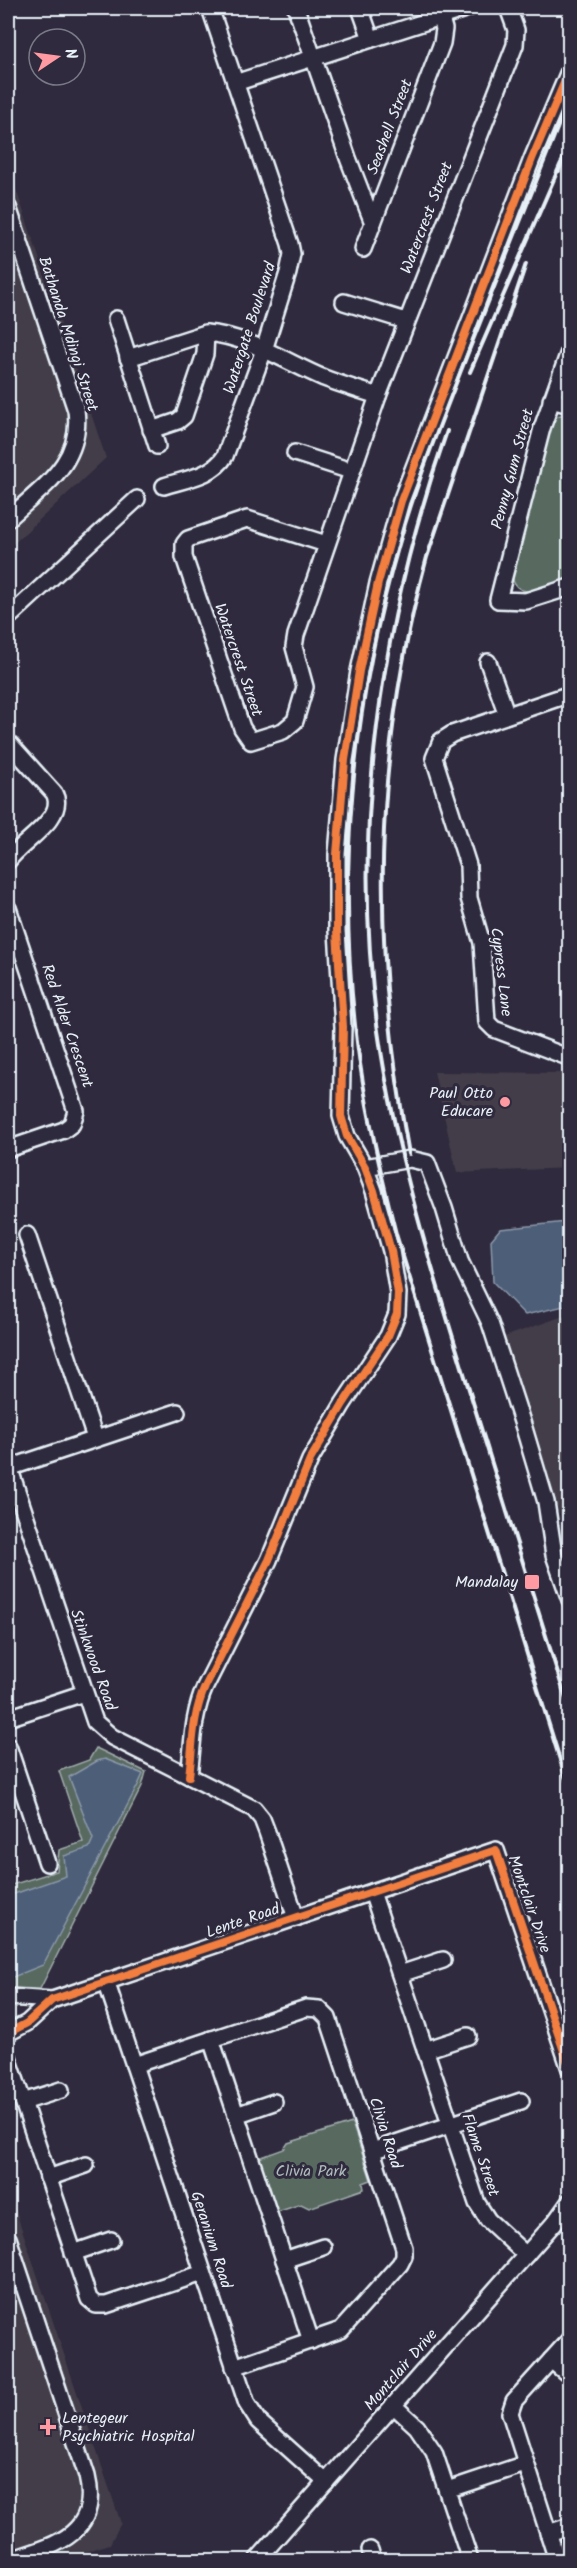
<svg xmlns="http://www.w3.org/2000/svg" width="577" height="2568" viewBox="0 0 577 2568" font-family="Kalam,sans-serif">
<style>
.built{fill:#433c48}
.green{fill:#596961;stroke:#a0adac;stroke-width:1.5}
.water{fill:#4e5e78;stroke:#8c99ab;stroke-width:1.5}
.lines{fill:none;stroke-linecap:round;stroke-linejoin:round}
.minor-casing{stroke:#e8f1f8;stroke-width:20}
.minor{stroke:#2f2a3d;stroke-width:15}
.rail{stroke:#e8f1f8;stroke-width:4}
.cycleway-casing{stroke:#2f2a3d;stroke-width:11}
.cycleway{stroke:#f27e40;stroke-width:8}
.poi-dot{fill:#ff9aa2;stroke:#2f2a3d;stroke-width:2}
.labels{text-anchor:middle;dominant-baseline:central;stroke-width:6;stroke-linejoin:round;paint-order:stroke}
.street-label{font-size:16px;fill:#e8f1f8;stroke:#2f2a3d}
.poi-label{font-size:16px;fill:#e8f1f8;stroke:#2f2a3d;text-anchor:end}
.park-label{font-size:16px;fill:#afbbbc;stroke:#2f2a3d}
</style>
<rect width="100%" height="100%" fill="#2f2a3d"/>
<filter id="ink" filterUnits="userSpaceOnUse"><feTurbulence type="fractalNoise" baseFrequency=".0167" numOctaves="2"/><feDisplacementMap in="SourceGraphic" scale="12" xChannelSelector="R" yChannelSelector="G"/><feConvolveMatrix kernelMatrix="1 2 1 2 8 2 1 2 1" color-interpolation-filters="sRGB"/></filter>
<g filter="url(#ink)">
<g class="built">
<polygon points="8,165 106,458 8,549"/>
<polygon points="434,1072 569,1073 569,1168 457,1173"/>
<polygon points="569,1314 569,1541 501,1338"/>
<polygon points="8,2188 121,2523 110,2544 60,2560 8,2560"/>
</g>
<g class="green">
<path d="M569 413V579C552 585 514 605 512 574L552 425 557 416Z"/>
<polygon points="96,1748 146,1772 142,1786 40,1989 8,1988 8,1886 57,1871 59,1850 83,1842 59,1771 89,1760"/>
<polygon points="352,2123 371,2180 363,2183 364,2189 309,2208 301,2204 277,2212 259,2158 284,2149 288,2143"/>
</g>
<g class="water">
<polygon points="566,1222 570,1224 569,1305 525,1315 493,1282 491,1240 500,1229"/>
<polygon points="105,1759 143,1774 138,1785 43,1965 8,1979 8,1896 66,1876 64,1856 89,1848 93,1839 69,1777 97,1761"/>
</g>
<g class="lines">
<g class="minor-casing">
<g id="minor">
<polyline points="296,8 348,158 373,223"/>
<polyline points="360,8 371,39"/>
<polyline points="235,83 468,8"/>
<path d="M8 207 76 410C83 463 42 487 8 519"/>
<polyline points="363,249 442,43 444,29 438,8"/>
<polyline points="344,302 406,321"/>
<polyline points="116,319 157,446"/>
<polyline points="570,349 542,428 498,600 526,601 570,587"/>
<path d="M128 358 206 333C248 336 286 362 324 378 342 385 360 390 378 396"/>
<polyline points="551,400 570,405"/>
<polyline points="151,430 178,421 184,416 205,354 206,333"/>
<polyline points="295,453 351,471"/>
<path d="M164 486C185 479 213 476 225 456L264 350 288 273 292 254 290 244 210 8"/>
<polyline points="326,544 247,519 188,539 184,544 184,557 242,728 251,741 283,731 295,721 305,687 294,647 296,635 378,396 515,45 516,30 508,8"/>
<polyline points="8,618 137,499"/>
<polyline points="488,662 507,715"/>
<polyline points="570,694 452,734 441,741 434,758 468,865 469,898 482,943 487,1022 494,1029 570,1058"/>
<path d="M8 742 54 793C68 818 20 842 8 861"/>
<polyline points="8,908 76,1111 72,1124 64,1130 8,1149"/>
<polyline points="365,1167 410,1159 427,1163 444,1208 460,1261 490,1323 524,1428 546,1502 554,1555 570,1600"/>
<polyline points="27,1235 95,1438"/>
<polyline points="8,1464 95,1722 112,1737 254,1809 262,1819 267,1832 296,1918"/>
<polyline points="9,1468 177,1412"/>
<polyline points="8,1718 84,1693"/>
<polyline points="8,1746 47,1863"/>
<path d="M189 1776C193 1745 192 1716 205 1687L269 1560 310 1460 343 1404 388 1336 397 1314 398 1293 391 1251 374 1191 365 1167 347 1136 341 1116 343 1027 337 931V854L345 760 359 671 378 583 401 501 532 159 570 69"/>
<polyline points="372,1892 477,2203 488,2220 526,2255"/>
<polyline points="400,1974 443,1960"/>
<polyline points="106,1981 247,2404 258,2421 326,2482"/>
<polyline points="8,1997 52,2000"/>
<polyline points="8,2033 27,2023 52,2000 496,1850 570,2069"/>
<polyline points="211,2039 311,2341"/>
<polyline points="425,2050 468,2036"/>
<polyline points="8,2057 89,2299 96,2305 106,2305 203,2273"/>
<polyline points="134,2065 306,2008 319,2009 328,2018 404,2248 404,2256 400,2264 341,2330 234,2367"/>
<polyline points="23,2102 61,2090"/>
<polyline points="236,2115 274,2102"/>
<polyline points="372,2151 521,2101"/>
<polyline points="48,2178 86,2165"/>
<path d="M8 2238 87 2476C101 2534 54 2546 10 2560"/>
<polyline points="73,2253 111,2240"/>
<polyline points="284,2260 323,2247"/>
<polyline points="551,2360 570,2376"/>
<polyline points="393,2405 417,2427 434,2452 470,2560"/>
<polyline points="447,2490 525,2464"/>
<polyline points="548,2533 570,2526"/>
<polyline points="370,2550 373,2560"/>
<polyline points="257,2560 555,2222 570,2201"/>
<polyline points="557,2560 510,2413 514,2401 570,2339"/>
</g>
</g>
<use href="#minor" class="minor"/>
<g class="rail">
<path d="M570 96C536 181 503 265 469 350 444 414 418 478 399 544 352 706 336 876 357 1042 365 1107 380 1171 396 1234L570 1792"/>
<polyline points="559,171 570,139"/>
<polyline points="470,372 561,163"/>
<path d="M447 431C380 621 350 830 378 1031 395 1151 431 1267 467 1383 501 1493 535 1602 570 1712"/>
<path d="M409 1154C371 950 372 758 427 557L526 264"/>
</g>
<g class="cycleway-casing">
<g id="cycleway">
<path d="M189 1776C193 1745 192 1716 205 1687L269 1560 310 1460 343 1404 388 1336 397 1314 398 1293 391 1251 374 1191 365 1167 347 1136 341 1116 343 1027 337 931V854L345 760 359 671 378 583 401 501 532 159 570 69"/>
<polyline points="8,2033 27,2023 52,2000 496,1850 570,2069"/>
</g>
</g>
<use href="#cycleway" class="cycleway"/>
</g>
</g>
<g class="poi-dot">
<circle cx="505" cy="1102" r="6"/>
<rect x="524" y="1574" width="16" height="16" rx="3"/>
<path d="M45 2418h6v6h6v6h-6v6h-6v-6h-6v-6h6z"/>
</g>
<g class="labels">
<g class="street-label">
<text transform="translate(390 127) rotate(-69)">Seashell Street</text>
<text transform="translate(427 218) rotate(-69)">Watercrest Street</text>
<text transform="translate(250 328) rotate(-72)">Watergate Boulevard</text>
<text transform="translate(68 334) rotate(72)">Bathanda Mdingi Street</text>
<text transform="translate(513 469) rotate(-75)">Penny Gum Street</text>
<text transform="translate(238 660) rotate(71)">Watercrest Street</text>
<text transform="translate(501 972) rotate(83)">Cypress Lane</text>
<text transform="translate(67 1026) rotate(71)">Red Alder Crescent</text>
<text transform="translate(93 1660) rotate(70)">Stinkwood Road</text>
<text transform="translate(529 1904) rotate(71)">Montclair Drive</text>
<text transform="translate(243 1921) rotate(-19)">Lente Road</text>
<text transform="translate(385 2133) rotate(72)">Clivia Road</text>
<text transform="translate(480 2155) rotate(71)">Flame Street</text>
<text transform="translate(211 2240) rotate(72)">Geranium Road</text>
<text transform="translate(401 2370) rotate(-49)">Montclair Drive</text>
</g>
<g class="poi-label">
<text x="493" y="1093">Paul Otto<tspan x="493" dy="18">Educare</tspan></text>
<text x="518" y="1582">Mandalay</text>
<text x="62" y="2418" text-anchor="start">Lentegeur<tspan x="62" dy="18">Psychiatric Hospital</tspan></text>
</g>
<g class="park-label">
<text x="311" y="2171">Clivia Park</text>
</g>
</g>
<rect width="577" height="2568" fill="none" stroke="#2f2a3d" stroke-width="30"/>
<rect x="15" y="15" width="547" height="2538" fill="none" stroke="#e8f1f8" stroke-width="2" filter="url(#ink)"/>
<g transform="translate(57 57) rotate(77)"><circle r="28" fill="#2f2a3d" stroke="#797a88" stroke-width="1.5"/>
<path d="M0-4.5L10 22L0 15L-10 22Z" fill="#ff9aa2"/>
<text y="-9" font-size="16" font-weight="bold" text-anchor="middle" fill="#e8f1f8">N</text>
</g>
</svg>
